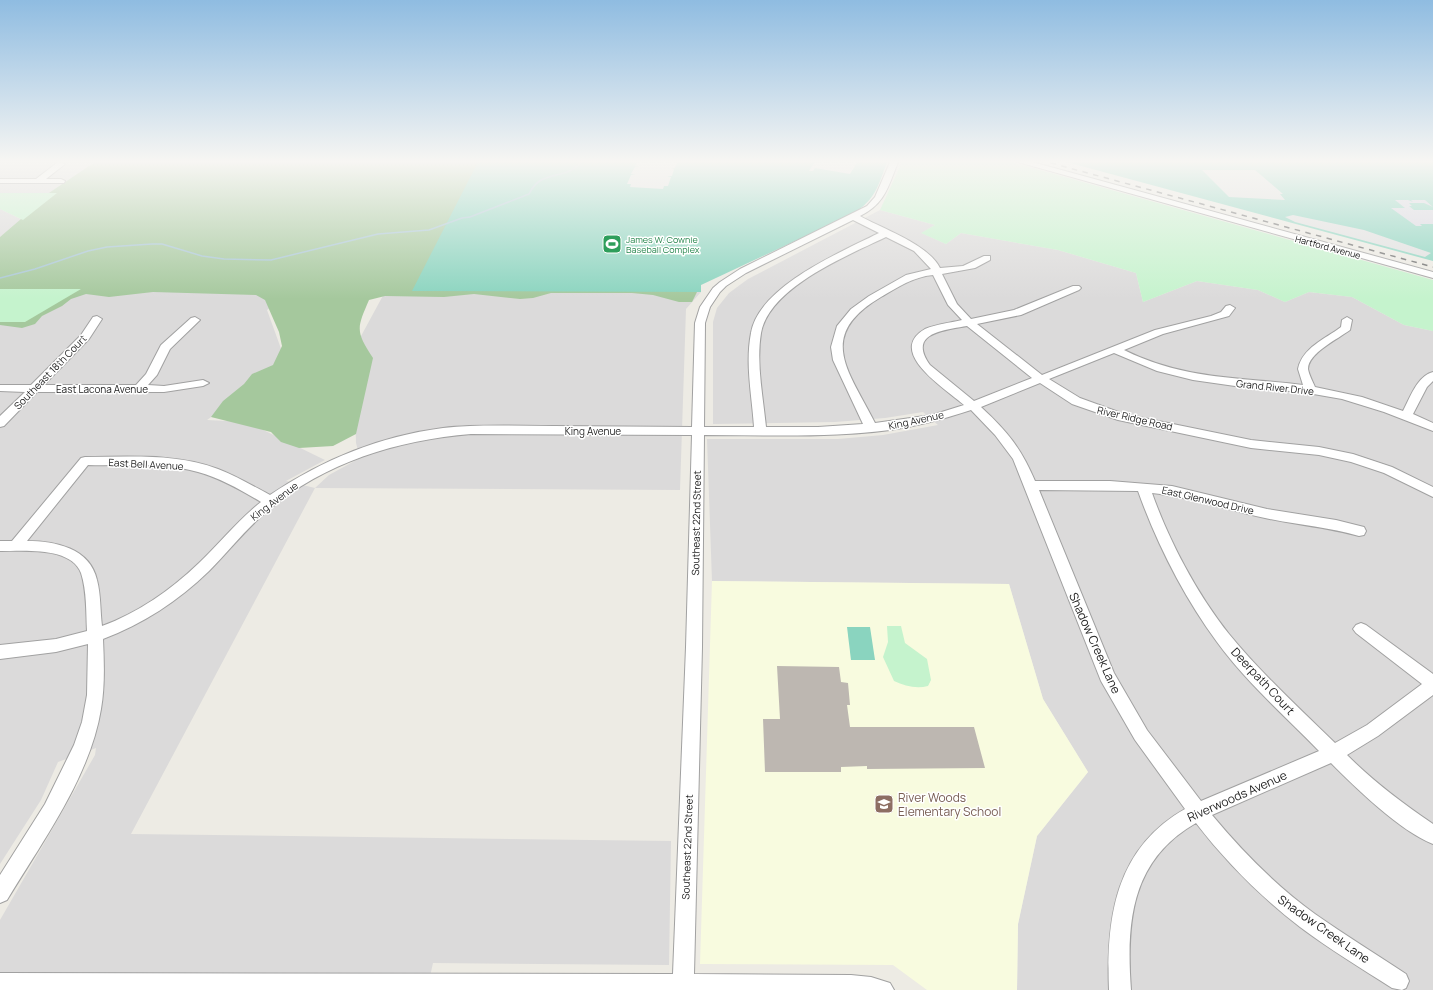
<svg xmlns="http://www.w3.org/2000/svg" width="1433" height="990" viewBox="0 0 1433 990" font-family="Manrope,sans-serif">
<style>
.residential{fill:#dbdada}
.education{fill:#f8fbdf}
.forest{fill:#a5c89d}
.park{fill:#c5f3cd}
.pitch{fill:#8ad4bf}
.parking{fill:#e1e1e1}
.plaza{fill:#d9d8e3}
.lines{fill:none;stroke-linecap:round;stroke-linejoin:round}
.stream{stroke:#a9c7d6;stroke-width:1.5}
.building{fill:#bdb7b1}
.minor-casing{stroke:#a1a1a1;stroke-width:2}
.minor{fill:#fff;fill-rule:evenodd}
.rail{stroke:#6b6b6b;stroke-width:1.5;stroke-dasharray:5.5 5.5;stroke-linecap:butt}
.labels{text-anchor:middle;dominant-baseline:central;stroke-width:3;stroke-linejoin:round;paint-order:stroke}
.far-leisure-label{font-size:9px;fill:#27864d;stroke:#fff;text-anchor:start}
.far-street-label{font-size:9px;fill:#1d1d1d;stroke:#fff}
.street-label{font-size:10px;fill:#1d1d1d;stroke:#fff}
.near-street-label{font-size:12px;fill:#1d1d1d;stroke:#fff}
.near-education-label{font-size:12px;fill:#785e54;stroke:#fff;text-anchor:start}
</style>
<rect width="100%" height="100%" fill="#edebe4"/>
<g class="residential">
<polygon points="0,160 100,160 57,193 0,193"/>
<polygon points="0,209 23,220 0,237"/>
<polygon points="880,210 935,225 922,233 946,244 961,233 1058,250 1136,273 1143,302 1197,281 1258,290 1285,302 1309,292 1352,297 1404,325 1433,331 1433,990 1017,990 1018,924 1037,836 1088,772 1043,699 1009,584 712,581 707,439 838,439 883,435 938,425 923,412 885,418 835,422 713,424 713,322 717,308 729,293 748,279"/>
<polygon points="81,289 297,290 267,310 292,379 228,405 207,420 247,422 325,460 286,481 315,488 329,475 360,458 356,443 354,349 386,290 701,292 686,309 680,490 315,488 131,834 671,841 669,965 433,963 427,990 0,990 0,920 95,755 96,748 58,762 41,800 0,864 0,322"/>
</g>
<polygon class="education" points="712,581 1009,584 1043,699 1088,772 1037,836 1018,924 1017,990 927,990 893,965 700,964"/>
<path class="forest" d="M98 160H630L702 282 692 302H679L653 295 632 293H551L533 298 520 299 474 294 444 297 385 296 369 300C357 328 355 331 373 358L356 434 333 446 299 448 281 442 271 432 211 417 223 401 244 384 252 374 273 365 282 346 279 332 265 300 256 295 153 292 109 297 86 294 71 299 62 306 42 316 35 324 22 328 0 325V237L21 219 37 201Z"/>
<g class="park">
<polygon points="903,160 1004,160 1433,280 1433,331 1404,325 1352,297 1309,292 1285,302 1258,290 1197,281 1143,302 1136,273 1058,250 961,233 946,244 921,233 935,225 880,210"/>
<polygon points="0,193 57,193 23,220 0,209"/>
<polygon points="0,289 81,289 25,322 0,322"/>
<path d="M887 626H901L905 643 927 659 931 680 928 686C916 689 905 686 894 681L883 657 888 642Z"/>
</g>
<g class="pitch">
<path d="M479 160H888C878 185 877 198 853 214L701 285V292L412 291Z"/>
<polygon points="1059,160 1433,160 1433,261"/>
<polygon points="847,627 870,627 875,660 851,660"/>
</g>
<g class="parking">
<polygon points="638,160 654,162 678,161 675,168 671,169 674,169 672,176 667,176 671,177 668,186 664,186 663,189 630,187 631,184 627,184 631,175 635,175 631,174 635,167 639,167 635,166"/>
<polygon points="816,160 856,160 858,161 850,174 815,168 813,171 809,171"/>
<polygon points="1202,170 1255,170 1283,194 1280,194 1285,200 1229,197"/>
<polygon points="1293,215 1364,230 1431,253 1425,257 1295,222 1285,217"/>
</g>
<polygon class="plaza" points="1395,200 1408,200 1413,202 1411,200 1425,200 1433,207 1424,203 1409,203 1412,206 1409,206 1414,210 1433,210 1433,224 1420,224 1422,226 1416,226 1391,208 1405,208"/>
<g class="lines">
<path class="stream" d="M0 278 35 269 88 251 107 247 152 244H162L202 256 224 259 271 260 378 234 429 230 462 218 470 217 529 194C540 171 559 179 575 168 579 165 580 162 585 160"/>
</g>
<polygon class="building" points="777,666 839,667 841,682 848,683 850,705 847,705 850,727 974,727 985,768 867,769 867,766 841,767 841,772 765,772 763,719 780,719"/>
<g class="lines">
<g class="minor-casing">
<g id="minor">
<path d="M891 160H899C888 186 886 203 860 216 883 229 928 244 940 268L963 266 984 256H990V260L975 268 942 274 957 304 971 319 1014 310 1073 286H1079L1081 288 1079 290 1021 315 977 324 1042 375 1155 330 1211 316 1221 312 1226 306 1230 305 1235 308 1229 316 1163 334 1124 350C1184 380 1239 377 1303 385L1298 369C1302 348 1325 339 1341 327L1342 320 1347 317 1352 320 1350 330C1338 339 1308 353 1308 369 1309 375 1313 382 1315 387L1362 397 1403 411C1410 398 1417 376 1433 372V381L1427 387 1413 414 1433 423V431L1384 412 1342 399 1302 392 1242 387 1193 380 1157 371 1114 353 1049 379 1080 398 1124 414 1251 440 1319 447 1353 454 1392 467 1433 487V497L1384 473 1351 462 1319 455 1251 448 1118 420 1072 404 1040 383 981 407C1007 431 1021 448 1035 481H1110L1172 486 1267 509 1336 520 1364 527 1366 531 1364 535 1359 536C1328 527 1297 525 1265 518 1227 510 1191 497 1152 493 1169 541 1197 594 1229 634 1261 673 1299 708 1335 743L1367 725 1422 684 1356 633 1353 629 1356 625 1361 623 1366 625 1433 674V695L1378 736 1347 755C1373 781 1402 803 1433 824V844C1400 831 1356 788 1331 763L1212 815C1242 851 1276 886 1315 914 1345 935 1376 954 1406 974L1409 981 1406 988 1402 990 1392 988C1361 968 1329 949 1300 927 1261 897 1226 862 1196 823 1131 860 1126 922 1131 990H1109C1106 917 1116 848 1185 809L1135 740 1101 681 1013 459 995 435 971 410C944 419 918 426 890 430 829 438 766 435 704 435L702 647 694 974 851 975 871 977 890 983 894 990H0V973L673 974 686 647 692 435 471 434C397 440 323 463 266 512 245 530 228 552 209 571 178 601 143 624 103 639 104 662 105 686 101 709 90 777 42 842 7 900L0 903V875L45 804 74 745 82 722 87 695 88 644 56 652 0 659V645L56 639 87 631C86 613 87 591 81 573 71 546 22 551 0 551V541H12L81 458 85 457C129 457 176 453 218 469 236 476 253 486 270 495 322 460 380 436 443 428 479 424 516 426 553 426 599 426 646 427 692 427L695 323 700 307 713 288 720 282 740 269 867 206 875 197ZM853 220 879 233C841 252 759 286 751 333 745 364 752 396 754 427H704L705 323 710 307 720 292 726 286 746 273ZM886 237 914 251 931 269 906 275 869 296 851 309 837 326 831 347 833 360 863 424 818 427H766C763 396 756 363 761 333 769 287 849 255 886 237ZM933 275 948 305 962 320C950 323 936 324 925 329 885 352 947 390 964 405L932 415 875 423C849 371 815 336 881 297 898 287 913 277 933 275ZM967 326 1032 378 974 401 930 365C907 333 944 330 967 326ZM88 465C124 466 163 462 198 472 220 478 241 490 261 502 238 520 220 543 199 563 172 589 138 613 102 626 100 611 101 595 97 580 90 548 55 541 27 541ZM1039 490 1138 491C1157 544 1184 597 1217 642 1246 682 1285 716 1319 751L1201 801 1147 730 1114 673Z"/>
<polygon points="1011,160 1025,160 1433,272 1433,278"/>
<polygon points="58,162 65,164 46,179 61,179 65,181 64,183 0,183 0,179 36,179"/>
<polygon points="97,316 102,319 89,339 44,385 136,385 146,374 161,345 191,318 195,317 200,320 170,349 157,375 148,385 164,386 203,380 209,383 203,386 164,392 37,392 4,426 0,427 0,416 25,392 0,391 0,385 31,385 81,335 93,317"/>
</g>
</g>
<use href="#minor" class="minor"/>
<polyline class="rail" points="1040,160 1433,267"/>
</g>
<linearGradient id="sky" x2="0" y2="1"><stop stop-color="#8fbce1"/><stop offset="0.54" stop-color="#f7f6f3"/><stop offset="1" stop-color="#f7f6f3" stop-opacity="0"/></linearGradient>
<rect width="1433" height="299" fill="url(#sky)"/>
<defs>
<g id="stadium-square" transform="scale(1)"><rect x="-9" y="-9" width="18" height="18" rx="4" fill="#2e9e5b" stroke="#fff"/><path d="M0-5a6.5 5 0 1 0 0 10a6.5 5 0 1 0 0-10ZM-3.5-1.8h7v3.6h-7Z" fill="#fff"/></g>
<g id="school-square" transform="scale(1)"><rect x="-9" y="-9" width="18" height="18" rx="4" fill="#8d6e63" stroke="#fff"/><path d="M0-5L7-2L0 1L-7-2ZM-4 1L0 2.5L4 1V4Q0 6-4 4Z" fill="#fff"/></g>
</defs>
<g fill-rule="evenodd">
<use href="#stadium-square" x="612" y="244"/>
<use href="#school-square" x="884" y="804"/>
</g>
<g class="labels">
<g class="far-leisure-label">
<text x="626" y="239">James W. Cownie<tspan x="626" dy="10">Baseball Complex</tspan></text>
</g>
<g class="far-street-label">
<text transform="translate(1328 247) rotate(15)">Hartford Avenue</text>
</g>
<g class="street-label">
<text transform="translate(50 372) rotate(-46)">Southeast 18th Court</text>
<text transform="translate(1275 387) rotate(6)">Grand River Drive</text>
<text x="102" y="389">East Lacona Avenue</text>
<text transform="translate(1135 418) rotate(13)">River Ridge Road</text>
<text transform="translate(916 420) rotate(-12)">King Avenue</text>
<text x="593" y="431">King Avenue</text>
<text transform="translate(146 464) rotate(3)">East Bell Avenue</text>
<text transform="translate(1208 500) rotate(13)">East Glenwood Drive</text>
<text transform="translate(274 501) rotate(-37)">King Avenue</text>
<text transform="translate(696 523) rotate(-89)">Southeast 22nd Street</text>
<text transform="translate(687 847) rotate(-88)">Southeast 22nd Street</text>
</g>
<g class="near-street-label">
<text transform="translate(1095 643) rotate(66)">Shadow Creek Lane</text>
<text transform="translate(1263 681) rotate(47)">Deerpath Court</text>
<text transform="translate(1237 796) rotate(-24)">Riverwoods Avenue</text>
<text transform="translate(1324 929) rotate(35)">Shadow Creek Lane</text>
</g>
<g class="near-education-label">
<text x="898" y="797">River Woods<tspan x="898" dy="14">Elementary School</tspan></text>
</g>
</g>
</svg>
